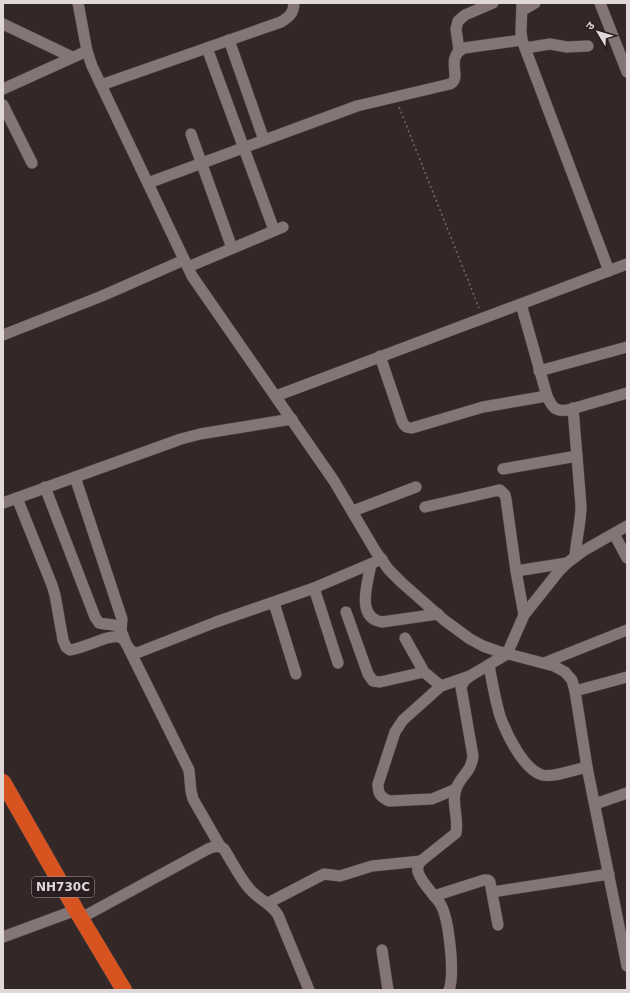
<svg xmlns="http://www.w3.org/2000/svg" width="630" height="993" viewBox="0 0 630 993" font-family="'DejaVu Sans','Noto Sans Devanagari',sans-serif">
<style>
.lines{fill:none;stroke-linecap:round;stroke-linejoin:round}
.minor-casing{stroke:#4d4345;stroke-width:12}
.highway-casing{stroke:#4d4345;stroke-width:17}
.path{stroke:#756a6b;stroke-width:1.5;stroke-dasharray:2 3;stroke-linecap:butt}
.minor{stroke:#847677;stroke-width:11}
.highway{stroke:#d7531f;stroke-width:16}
.labels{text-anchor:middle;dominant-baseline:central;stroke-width:4;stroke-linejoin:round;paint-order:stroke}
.shield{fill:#291d1f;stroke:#a89fa0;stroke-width:1}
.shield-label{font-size:12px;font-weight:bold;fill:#dfd7d8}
</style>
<rect width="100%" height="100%" fill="#332728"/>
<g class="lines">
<g class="minor-casing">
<g id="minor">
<polyline points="78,3 87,51 92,66 192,276 334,481 376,552 389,570 401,582 444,620 470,639 483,646 497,651 554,666 565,672 572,680 575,691 587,767 627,966"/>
<polyline points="522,3 521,32 522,40 609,271"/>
<polyline points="600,3 627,72"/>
<polyline points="523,10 535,3"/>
<polyline points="3,24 72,57"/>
<polyline points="229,40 264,140"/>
<polyline points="207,48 274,230"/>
<polyline points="525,48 550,44 567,47 588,46"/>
<polyline points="459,50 456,29 458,21 465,15 493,3"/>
<path d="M101 85 281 22C289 17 294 13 294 3"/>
<polyline points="3,89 87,51"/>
<polyline points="3,105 32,163"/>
<polyline points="191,134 232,248"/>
<path d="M148 183 357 106 450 84C463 78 444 58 464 48L522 40"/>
<polyline points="188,267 283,227"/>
<path d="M521 304 547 396C552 407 555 412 568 410L627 393"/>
<polyline points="3,335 102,296 184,260"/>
<path d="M380 356 402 421C404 426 406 428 412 428L483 407 547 396"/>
<polyline points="539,371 627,347"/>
<polyline points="276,396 627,264"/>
<path d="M573 408 581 506C581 523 576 540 575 557"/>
<polyline points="503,469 577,456"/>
<polyline points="75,477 122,619 121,630"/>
<path d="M45 487 95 617 99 623C118 627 118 620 125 641"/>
<path d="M17 498 52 585 55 595 63 640 66 647 70 650C83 649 109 634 119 637 128 639 125 651 137 653L216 622 314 588 382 559"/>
<polyline points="3,503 181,439 200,434 292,419"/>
<polyline points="425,507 495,491 500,490 505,495 506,499 516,571 524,615"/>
<polyline points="353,511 416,487"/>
<polyline points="614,534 627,558"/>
<path d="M371 564C368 582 355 618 382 622L438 614"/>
<polyline points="516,571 567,563"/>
<polyline points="314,588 338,663"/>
<polyline points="274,603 296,674"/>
<polyline points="346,612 368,674 373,681 380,682 424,672"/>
<polyline points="405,638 424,672 441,686"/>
<polyline points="129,649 189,770 191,791 193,799 220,846"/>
<polyline points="544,663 627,630"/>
<path d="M489 665C492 682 495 699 500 716 506 733 523 769 542 775 553 778 576 769 587 767"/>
<polyline points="575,691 627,677"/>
<path d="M456 789 432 799 389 801C380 797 378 793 378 784L395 732 403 720 441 686 470 676"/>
<polyline points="595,804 627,793"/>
<polyline points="492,892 609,874"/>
<polyline points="434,896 484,880 488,880 490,882 498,925"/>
<polyline points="268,903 324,874 340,876 372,866 421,861"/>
<path d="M81 918 208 849C214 846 219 845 224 849 232 862 239 876 248 887 257 899 271 903 278 915L309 990"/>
<polyline points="3,937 76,910"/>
<polyline points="382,950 388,990"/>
<path d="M449 990C455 974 449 920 441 905 434 894 422 884 418 872 417 867 418 864 421 861L456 833C459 818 451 803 456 789 461 775 471 773 473 756L461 687 464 681 470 676 507 654 524 615 559 571 567 563 583 551 627 526"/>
</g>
</g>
<g class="highway-casing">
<polyline id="highway" points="3,782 76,910 124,990"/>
</g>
<polyline class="path" points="399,107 479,308"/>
<use href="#minor" class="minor"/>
<use href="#highway" class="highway"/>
</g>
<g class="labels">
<rect class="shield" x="32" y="877" width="62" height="20" rx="3"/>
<g class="shield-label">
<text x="63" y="887">NH730C</text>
</g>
</g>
<rect width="630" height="993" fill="none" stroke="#dfd7d8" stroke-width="8"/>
<g transform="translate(598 32) rotate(308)" stroke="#291d1f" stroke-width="3" paint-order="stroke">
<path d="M0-3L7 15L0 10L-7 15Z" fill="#dfd7d8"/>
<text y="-6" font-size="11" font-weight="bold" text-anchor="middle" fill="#dfd7d8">उ</text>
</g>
</svg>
